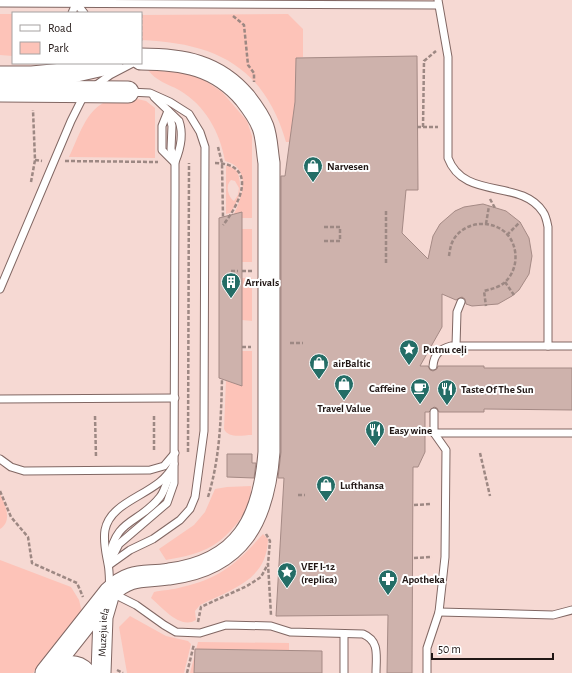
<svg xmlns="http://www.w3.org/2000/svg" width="572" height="673" viewBox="0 0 572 673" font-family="'Alegreya Sans',sans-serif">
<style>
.green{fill:#fdc3b8;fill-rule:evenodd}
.building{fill:#ceb2ac;stroke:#a58a85}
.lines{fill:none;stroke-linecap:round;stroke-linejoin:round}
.lane-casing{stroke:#816763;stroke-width:9}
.secondary-casing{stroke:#816763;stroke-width:21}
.primary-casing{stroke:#816763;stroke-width:23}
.path{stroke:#9d8883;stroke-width:2.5;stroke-dasharray:4 2;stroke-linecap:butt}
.lane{stroke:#fff;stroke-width:7}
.secondary{stroke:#fff;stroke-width:19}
.primary{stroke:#fff;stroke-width:21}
.labels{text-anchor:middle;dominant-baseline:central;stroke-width:4;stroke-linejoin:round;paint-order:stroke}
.poi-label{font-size:11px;font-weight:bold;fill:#211715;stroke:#fff;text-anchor:start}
.street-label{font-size:11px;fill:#211715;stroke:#fff}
</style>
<rect width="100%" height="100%" fill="#f6d9d3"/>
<g class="green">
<polygon points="0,14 13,14 13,56 0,55"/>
<path d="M288 14 303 29V57L296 58 295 102 290 142H286C264 66 215 43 141 40V15Z"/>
<path d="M148 70 186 73 204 80 222 92 247 121 252 136V218H242V212L234 214C243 196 251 167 225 161 220 132 205 105 179 90 168 84 156 81 148 70Z"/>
<path d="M133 98 146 101 155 108V158L69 157C78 139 86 108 108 101 116 99 125 99 133 98Z"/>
<path d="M228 165 237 171C243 185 240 201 230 213L226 214V166ZM231 180 235 181 239 188 238 195 234 201C228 197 225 185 231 180Z"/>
<rect x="242" y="229" width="10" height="33"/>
<polygon points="242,278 252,278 252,321 242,320"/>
<path d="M242 351H252V435C242 435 229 439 224 429L226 380 242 385Z"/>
<path d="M251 486C252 508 235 529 218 542 204 553 183 557 166 560L159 549 194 525 205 512 215 489 227 487Z"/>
<path d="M0 494C5 504 13 521 0 529Z"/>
<path d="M263 534 268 539C267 581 231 589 200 605L195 611 196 620C180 630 162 607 151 598L154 592C163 590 173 590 182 587 221 578 237 563 263 534Z"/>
<polygon points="0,560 71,587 79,600 82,612 33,673 0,673"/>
<polygon points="130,616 166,636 188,641 191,644 184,673 127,673 119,627"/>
<polygon points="198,642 289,643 289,650 195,649 194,673 190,673"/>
</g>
<g class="building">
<polygon points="417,56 418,190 406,190 402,233 428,259 433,236 440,224 455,211 464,207 483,204 506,211 520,222 529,238 532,256 529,274 519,290 512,296 498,304 472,306 466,304 465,299 462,297 456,300 442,294 442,327 420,366 428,366 430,370 433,371 437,369 438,366 484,366 484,368 572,368 572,410 484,409 484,412 439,412 437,408 434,407 429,412 425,412 425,452 418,467 413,467 412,673 387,673 388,615 276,616 284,478 278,478 281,452 281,176 285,176 295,102 296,58"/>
<polygon points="242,212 242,386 219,378 219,218"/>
<polygon points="227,454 252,454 252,463 256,463 254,478 227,477"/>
<polygon points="195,649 322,651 322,673 194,673"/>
</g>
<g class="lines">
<g class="lane-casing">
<g id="lane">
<path d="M438 0 448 57V158C464 201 521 178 543 212 546 216 547 222 548 227V346"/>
<polyline points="0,3 438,5"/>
<polyline points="77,4 84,13"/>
<polyline points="72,13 77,1"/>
<polyline points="95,86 110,75 133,63"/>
<path d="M154 97 179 121C184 135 180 150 175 162"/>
<polyline points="168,111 162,126 162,150 174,162"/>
<polyline points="0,289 71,121 84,95"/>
<polyline points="456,346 457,312 461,302"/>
<path d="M433 366C434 354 440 349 451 346H572"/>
<polyline points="0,399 175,398"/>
<polyline points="434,433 572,433"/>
<polyline points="0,459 11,467 24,471 150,470 164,466 175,453"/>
<path d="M174 464C161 495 111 498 105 530 103 542 106 553 108 564 110 573 109 583 110 592L136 605 164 625 176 632 200 633 226 625 271 626 290 632 363 634C380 641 376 656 376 673"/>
<path d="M109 559C116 517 138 525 160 497 164 492 166 484 169 477"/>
<polyline points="109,564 119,544 167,503 174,483 175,191 175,162 171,149 172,126 168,111"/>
<polyline points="109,565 130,550 153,539 180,520 190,509 195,497 204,431 205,147 200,132 189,114 170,102 150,93 129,92"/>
<polyline points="439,612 553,615 572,610"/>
<polyline points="344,673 344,634"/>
<polyline points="427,673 427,648 439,612 445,557 446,450 434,433 434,412"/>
</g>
</g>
<g class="secondary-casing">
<g id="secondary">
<path id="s1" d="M101 673 103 617 110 593"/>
</g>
</g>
<g class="primary-casing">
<g id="primary">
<polyline points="0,77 32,77 63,74 112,63"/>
<polyline points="0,91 128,92"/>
<path d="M46 673 110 592C131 572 144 578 169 574 241 565 264 519 269 452V163C267 151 267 138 263 127 259 116 252 107 245 98 217 65 183 59 141 59"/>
<path d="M50 673C61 667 75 662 85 673"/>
</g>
</g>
<g class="path">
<polyline points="141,14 141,41"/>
<polyline points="233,16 244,25 248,65 254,73 254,82"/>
<polyline points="417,127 438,127"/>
<polyline points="423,127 424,61 436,51"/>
<polyline points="218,147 222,163 223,217"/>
<polyline points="35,160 42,161"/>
<polyline points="65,161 158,162"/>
<path d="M215 163C259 164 240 204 223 225"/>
<polyline points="31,182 35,160 33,110"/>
<polyline points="490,199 495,208"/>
<polyline points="486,224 489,206"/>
<polyline points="324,227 340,227 340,241 324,241"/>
<polyline points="507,235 520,222"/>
<path d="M449 256C450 249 451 242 456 236 468 221 492 220 506 233 519 246 519 270 504 283 499 287 492 289 484 291L486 306"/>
<polyline points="386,263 386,211"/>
<polyline points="242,271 252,271"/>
<polyline points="231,277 231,271 238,271"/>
<polyline points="505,282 514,295"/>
<polyline points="290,343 303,343"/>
<polyline points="242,347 251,347"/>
<polyline points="95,416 96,457"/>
<polyline points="154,450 154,416"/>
<polyline points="188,452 189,163"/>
<polyline points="480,453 490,496"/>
<polyline points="0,491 11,517 28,537 32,563 77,583 83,597"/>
<polyline points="298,495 305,495"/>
<path d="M208 497C220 458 221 419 222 379"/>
<polyline points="414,505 431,504"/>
<polyline points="266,534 270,541 268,564 271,615"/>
<polyline points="414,558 432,557"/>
<polyline points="198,622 201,607 247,586 261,577 268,564"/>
<polyline points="117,670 123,673"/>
<polyline points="187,673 194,644"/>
</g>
<use href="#lane" class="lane"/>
<use href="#secondary" class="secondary"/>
<use href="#primary" class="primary"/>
</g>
<defs>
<g id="shop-pin" transform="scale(1)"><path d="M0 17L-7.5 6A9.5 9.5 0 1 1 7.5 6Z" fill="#246d66" stroke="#fff"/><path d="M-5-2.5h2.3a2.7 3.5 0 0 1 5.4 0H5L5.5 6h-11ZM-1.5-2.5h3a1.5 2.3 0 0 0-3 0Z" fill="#fff"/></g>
<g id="building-pin" transform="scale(1)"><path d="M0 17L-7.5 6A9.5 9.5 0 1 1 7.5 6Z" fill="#246d66" stroke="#fff"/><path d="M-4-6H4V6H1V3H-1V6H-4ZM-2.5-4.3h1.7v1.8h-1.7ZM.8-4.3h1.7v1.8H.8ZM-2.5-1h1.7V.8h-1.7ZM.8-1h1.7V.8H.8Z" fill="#fff"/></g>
<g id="sight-pin" transform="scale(1)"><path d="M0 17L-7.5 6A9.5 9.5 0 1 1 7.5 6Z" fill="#246d66" stroke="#fff"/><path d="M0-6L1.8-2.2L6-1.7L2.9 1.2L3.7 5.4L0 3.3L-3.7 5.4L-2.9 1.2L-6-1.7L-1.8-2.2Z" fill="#fff"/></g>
<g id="cafe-pin" transform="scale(1)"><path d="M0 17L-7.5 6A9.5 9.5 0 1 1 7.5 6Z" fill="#246d66" stroke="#fff"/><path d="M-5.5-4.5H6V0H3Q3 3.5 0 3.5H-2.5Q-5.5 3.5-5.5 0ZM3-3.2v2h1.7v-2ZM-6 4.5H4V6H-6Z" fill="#fff"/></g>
<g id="restaurant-pin" transform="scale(1)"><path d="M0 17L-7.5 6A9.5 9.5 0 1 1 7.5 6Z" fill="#246d66" stroke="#fff"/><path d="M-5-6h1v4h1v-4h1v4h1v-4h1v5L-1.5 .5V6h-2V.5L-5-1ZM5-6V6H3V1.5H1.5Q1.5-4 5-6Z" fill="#fff"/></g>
<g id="pharmacy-pin" transform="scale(1)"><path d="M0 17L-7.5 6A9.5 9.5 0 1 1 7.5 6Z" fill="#246d66" stroke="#fff"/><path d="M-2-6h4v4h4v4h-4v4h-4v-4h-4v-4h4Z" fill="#fff"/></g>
</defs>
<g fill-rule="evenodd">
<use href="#shop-pin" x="313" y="166"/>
<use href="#building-pin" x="231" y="282"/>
<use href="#sight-pin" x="409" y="349"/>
<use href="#shop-pin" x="319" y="363"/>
<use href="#shop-pin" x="344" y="384"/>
<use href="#cafe-pin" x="420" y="388"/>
<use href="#restaurant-pin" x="447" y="389"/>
<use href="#restaurant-pin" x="375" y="430"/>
<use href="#shop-pin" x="326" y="485"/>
<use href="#sight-pin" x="287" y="572"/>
<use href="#pharmacy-pin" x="388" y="579"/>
</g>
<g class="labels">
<g class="poi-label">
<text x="327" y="166">Narvesen</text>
<text x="245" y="282">Arrivals</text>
<text x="423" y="349">Putnu ceļi</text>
<text x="333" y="363">airBaltic</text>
<text x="406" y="388" text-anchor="end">Caffeine</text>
<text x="461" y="389">Taste Of The Sun</text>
<text x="344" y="408" text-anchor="middle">Travel Value</text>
<text x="389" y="430">Easy wine</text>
<text x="340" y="485">Lufthansa</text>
<text x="301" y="566">VEF I-12<tspan x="301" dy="13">(replica)</tspan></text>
<text x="402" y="579">Apotheka</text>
</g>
<g class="street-label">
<text stroke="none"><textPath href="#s1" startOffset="41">Muzeju iela</textPath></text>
</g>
</g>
<rect x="12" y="12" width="130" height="52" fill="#ffffff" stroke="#a6a2a1"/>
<rect x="20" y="25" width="20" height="6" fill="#ffffff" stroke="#a6a2a1"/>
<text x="48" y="32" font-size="12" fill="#211715">Road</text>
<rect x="20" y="42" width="20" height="12" fill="#fdc3b8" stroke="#a6a2a1"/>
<text x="48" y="52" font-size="12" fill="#211715">Park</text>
<path d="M432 653v6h121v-6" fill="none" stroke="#211715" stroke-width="2"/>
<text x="438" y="653" font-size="12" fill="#211715" stroke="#ffffff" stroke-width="3" paint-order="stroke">50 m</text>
</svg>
